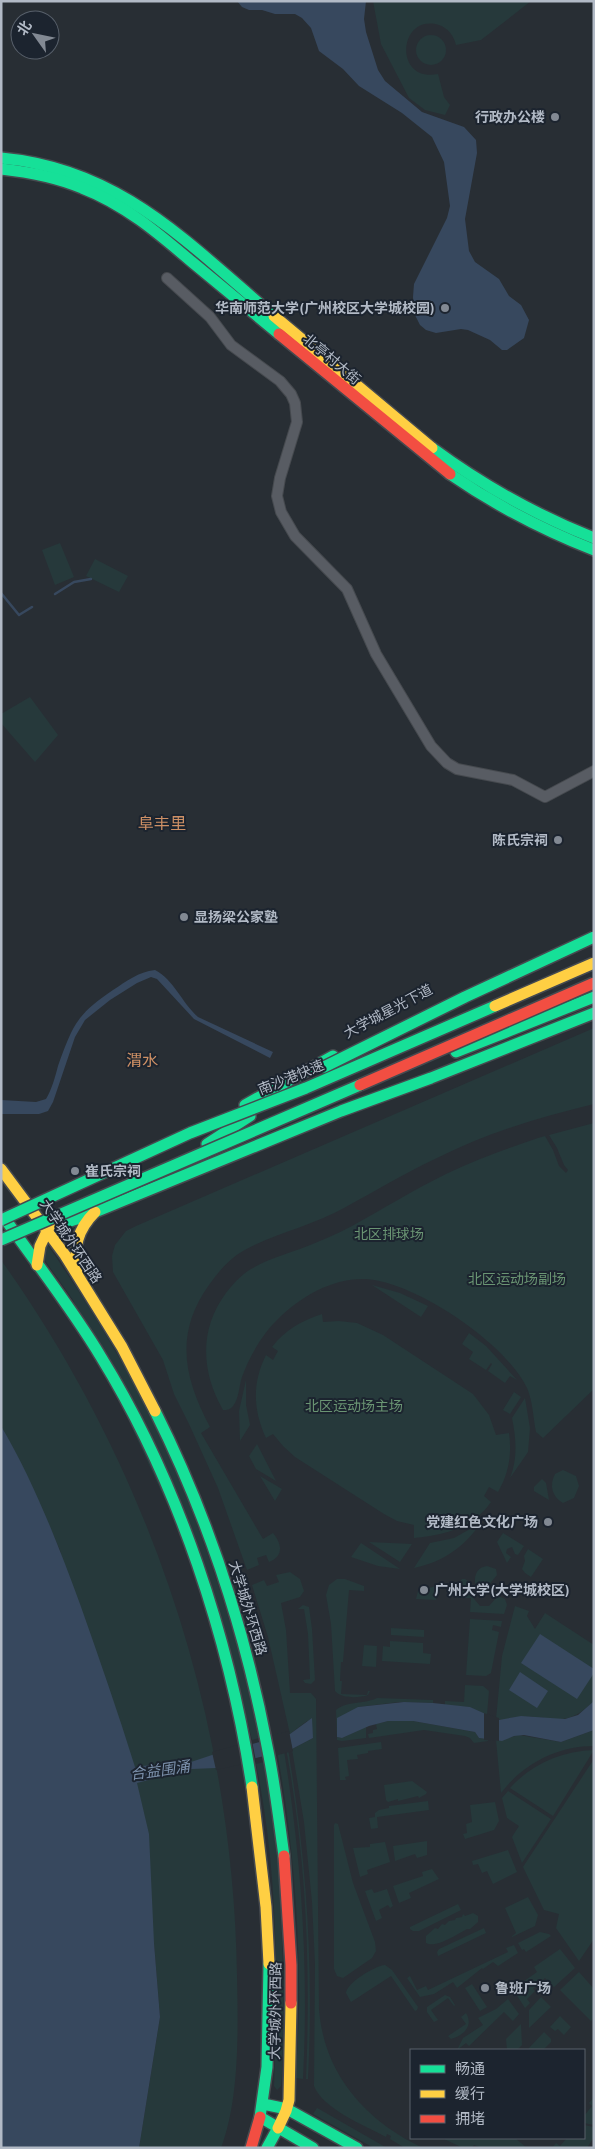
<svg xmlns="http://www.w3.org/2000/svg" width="595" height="2149" viewBox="0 0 595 2149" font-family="Mulish,'Noto Sans SC',sans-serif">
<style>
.green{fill:#26393b}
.water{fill:#37485e}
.pier{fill:#282e34}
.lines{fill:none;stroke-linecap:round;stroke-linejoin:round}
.stream{stroke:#37485e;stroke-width:2.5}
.street-casing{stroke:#464a4f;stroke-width:12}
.fast-casing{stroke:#464a4f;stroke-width:14}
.slow-casing{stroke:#464a4f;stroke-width:14}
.jam-casing{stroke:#464a4f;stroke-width:14}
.street{stroke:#585c63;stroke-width:10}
.fast{stroke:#16e098;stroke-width:11}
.slow{stroke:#ffcf43;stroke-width:11}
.jam{stroke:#f24e42;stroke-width:11}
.fast-bridge-casing{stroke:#454a50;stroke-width:14;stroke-linecap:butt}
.slow-bridge-casing{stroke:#454a50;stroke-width:14;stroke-linecap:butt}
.jam-bridge-casing{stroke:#454a50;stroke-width:14;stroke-linecap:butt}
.fast-bridge{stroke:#16e098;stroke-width:11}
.slow-bridge{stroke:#ffcf43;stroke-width:11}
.jam-bridge{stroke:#f24e42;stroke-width:11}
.poi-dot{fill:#828993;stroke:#1c242f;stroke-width:2}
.labels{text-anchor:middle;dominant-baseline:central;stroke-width:4;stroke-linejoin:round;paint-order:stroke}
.poi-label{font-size:14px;font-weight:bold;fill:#b2bac6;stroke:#1c242f;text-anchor:end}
.street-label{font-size:14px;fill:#b2bac6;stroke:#1c242f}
.park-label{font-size:14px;fill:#6a9573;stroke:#1c242f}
.water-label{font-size:15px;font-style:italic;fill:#7c91ac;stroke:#1c242f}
.quarter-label{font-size:16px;fill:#ce9065;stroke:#1c242f}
</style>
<rect width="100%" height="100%" fill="#282e34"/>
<g class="green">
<path d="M373 1H531L481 40 456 45C454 36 448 28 439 25 398 13 393 83 438 74L444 97 450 105 445 115 425 110 409 98 381 44Z"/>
<circle cx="431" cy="50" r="15"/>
<polygon points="60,543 74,577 55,585 42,550"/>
<polygon points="95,559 128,576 119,592 86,576"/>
<polygon points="30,697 58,735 35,762 1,723 1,714"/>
<path d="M594 1028V1104C540 1117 487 1133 437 1158 405 1173 375 1191 344 1208 312 1226 275 1233 243 1251 229 1259 218 1272 209 1285 174 1334 184 1378 210 1427L201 1433 263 1539 273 1533C282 1544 284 1556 269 1562L266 1555 257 1558 259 1565 247 1570 218 1488 189 1424 174 1394 163 1360 113 1272 112 1256 115 1245 126 1231 136 1226Z"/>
<path d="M594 1123V1389L543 1438 536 1432C533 1417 533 1402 527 1388 506 1343 414 1281 365 1279 333 1278 302 1296 280 1317 263 1333 250 1355 242 1377 239 1386 239 1399 233 1406 230 1410 227 1410 223 1410 201 1372 199 1329 226 1293 233 1284 241 1275 251 1269 266 1260 283 1255 300 1249 318 1242 335 1235 352 1226 383 1209 413 1190 446 1174 476 1160 506 1149 538 1138L545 1136 553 1150 559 1166 566 1173 568 1170 564 1165 557 1148 549 1135Z"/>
<path d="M43 1238C83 1296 121 1356 152 1419 185 1486 210 1557 232 1628 244 1664 250 1702 259 1738L252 1740 224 1628 73 1300 39 1252Z"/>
<path d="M1 1260C150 1469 233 1718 237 1975 238 2028 240 2098 221 2148H139L160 2017 154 1943 60 1550 39 1503 1 1426Z"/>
<polygon points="372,1285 400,1293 428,1306 421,1317"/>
<path d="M322 1314 323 1322 339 1321 357 1323 383 1335 473 1394 489 1415 496 1435 509 1433C512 1454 509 1473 498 1492L489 1487 484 1496 491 1502C473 1528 445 1535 414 1538V1525L397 1521 384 1514 295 1457 283 1446 273 1434 266 1438C253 1410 252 1383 266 1355L273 1360 278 1351 272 1347C285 1330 301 1321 322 1314Z"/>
<polygon points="469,1333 486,1346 517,1380 510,1376 505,1383 488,1371 492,1364 491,1363 486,1370 469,1359 473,1352 462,1344"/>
<polygon points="246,1380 246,1405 250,1425 240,1441 239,1411"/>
<polygon points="514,1392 521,1397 510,1414 503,1410"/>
<path d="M525 1398 530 1428 528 1452 510 1478C518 1458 516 1438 512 1418Z"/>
<polygon points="257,1444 276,1481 256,1469 249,1456"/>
<path d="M563 1470 576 1476 579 1486 574 1498 563 1503C552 1497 549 1485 555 1474Z"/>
<polygon points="260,1476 282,1489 275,1501"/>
<polygon points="542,1479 546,1483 549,1500 534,1491 534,1487"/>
<path d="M481 1523C464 1547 443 1562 414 1568L430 1543 454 1538Z"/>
<polygon points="503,1533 524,1546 518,1555 515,1554 512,1547 507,1549 506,1553 511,1557 507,1563 497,1542"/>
<polygon points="369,1542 412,1544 400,1562"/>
<polygon points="361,1543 400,1569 378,1566 351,1557"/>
<polygon points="528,1549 543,1559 531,1577 525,1573 522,1569 525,1561 524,1556"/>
<path d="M487 1566 496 1569 497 1575 488 1586 480 1587 475 1583C474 1574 478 1567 487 1566Z"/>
<path d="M290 1572 300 1579 304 1591 300 1597 281 1603 286 1630 290 1693H311L316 1699 319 2009C324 2075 366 2121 423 2148H405L390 2139 391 2136 387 2134 386 2137C364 2125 323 2109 314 2086L315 1964 312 1902 304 1822 292 1749 313 1738 307 1721 290 1734 268 1637 252 1585 264 1580 267 1586 279 1582 276 1575Z"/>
<path d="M337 1579H345L364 1586V1591L349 1590 343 1662H341L340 1681H342L341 1694 367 1695 368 1691H370L368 1695C359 1698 342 1699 335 1691L331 1624 326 1595 329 1585Z"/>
<polygon points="462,1579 465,1579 468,1581 470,1594 480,1606 489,1606 498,1596 505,1599 507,1605 504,1614 470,1612 471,1598 456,1598 458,1584"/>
<polygon points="436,1586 436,1600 416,1599 418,1591"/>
<polygon points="303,1605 309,1607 312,1629 315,1680 311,1684 305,1683 303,1680 310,1679 308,1634 304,1609 298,1609"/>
<path d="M515 1606 529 1611 527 1616 535 1629 545 1613 594 1645V1701C563 1731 554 1714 519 1717 511 1717 503 1722 496 1719L502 1656Z"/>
<polygon points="470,1619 502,1621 501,1627 493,1625 492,1630 499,1632 491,1673 486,1676 466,1675"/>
<polygon points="391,1628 424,1630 424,1637 391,1635"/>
<polygon points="390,1641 423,1643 423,1653 431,1654 430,1664 382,1661 383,1646 390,1647"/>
<polygon points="364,1645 377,1646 376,1667 362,1666"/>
<polygon points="465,1685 483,1686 489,1691 487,1715 469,1707 445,1705 445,1701 464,1702"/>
<path d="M377 1698 433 1700V1703L399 1702 358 1707 337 1737 342 1738 366 1727V1738L342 1741 337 1740 336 1710C348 1700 363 1705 377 1698Z"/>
<polygon points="388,1721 413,1721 475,1732 479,1738 488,1739 488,1741 474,1743 470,1738 465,1736 424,1730 369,1738 368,1734 373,1733 373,1730 377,1729 376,1724"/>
<path d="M594 1730V1746C557 1746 523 1764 501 1793L496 1740 519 1735 561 1742Z"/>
<path d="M285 1732C306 1847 314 1962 308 2079H306C311 1962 306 1848 283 1733Z"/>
<path d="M281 1733C301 1848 309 1962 303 2079L296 2078C297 2047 300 2015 299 1983 298 1900 290 1817 274 1735Z"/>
<polygon points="381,1742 382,1749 368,1751 368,1753 357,1755 358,1759 347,1760 349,1776 345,1777 346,1780 340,1780 338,1748"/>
<path d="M594 1750 553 1816 510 1788C532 1764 561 1751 594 1750Z"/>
<polygon points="594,1759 594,1939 579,1961 556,1928 559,1914 544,1910 523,1867"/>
<path d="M264 1762 279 1867 284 1992 282 2074 281 2086 277 2090 274 2086C278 1979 278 1869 256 1764Z"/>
<polygon points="412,1781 427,1792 426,1794 419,1798 418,1796 398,1801 398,1799 388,1802 386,1800 384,1785"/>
<polygon points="508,1791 551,1819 522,1863 512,1837 519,1826 507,1818 502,1798"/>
<polygon points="428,1801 429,1810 377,1817 378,1828 371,1829 369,1818 375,1817 375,1813 379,1810 389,1808 389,1806"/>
<polygon points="495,1802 499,1821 494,1830 465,1839 463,1834 467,1833 466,1824 472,1822 470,1805"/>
<polygon points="335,1823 338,1824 353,1883 375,1942 376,1951 372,1958 343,1978 337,1976 334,1969 334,1825"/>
<polygon points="427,1841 427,1855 417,1858 415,1854 395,1861 393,1846"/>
<polygon points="385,1842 390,1862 367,1870 368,1874 360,1877 353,1848 370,1847 370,1844"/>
<polygon points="508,1850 517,1872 493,1884 487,1871 482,1873 478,1864 473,1865 472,1861"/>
<polygon points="432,1869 439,1879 409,1893 411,1898 399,1903 393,1886 423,1876 422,1872"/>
<polygon points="372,1889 374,1893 387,1889 393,1906 390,1908 388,1905 379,1910 382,1918 376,1921 365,1891"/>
<polygon points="528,1897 538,1915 535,1926 512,1937 512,1936 516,1933 505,1908"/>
<polygon points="458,1904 461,1910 419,1931 413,1931 410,1929 410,1927"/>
<path d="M473 1913 478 1916V1922L470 1929H467C459 1933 436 1949 426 1943V1936L435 1928 438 1929 442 1924 445 1925 449 1921 455 1920 456 1918 462 1917 463 1914 465 1916Z"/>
<polygon points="484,1928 486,1933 438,1956 437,1952 439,1949"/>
<polygon points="540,1932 549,1934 551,1936 526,1952 524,1949 522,1950 518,1943"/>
<polygon points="514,1945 518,1953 498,1966 493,1962 483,1969 482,1968 457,1988 453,1982 434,1994 420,1997 407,1978 410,1976 417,1990 426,1986 428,1990 508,1952 506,1948"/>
<polygon points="560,1949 575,1968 554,1987 545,1978 533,1989 535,1991 527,1999 530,2003 525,2008 513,1989 537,1972 534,1967"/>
<path d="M385 1965 392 1970 418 2007 417 2010 415 2011 391 1976 351 2002 346 1993C347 1983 374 1966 385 1965Z"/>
<polygon points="579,1972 594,1989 594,2018 591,2021 560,1990"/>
<polygon points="472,1984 487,2007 480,2011 465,1988"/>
<polygon points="445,1995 450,1997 455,2005 454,2006 448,1998 431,2010 438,2020 434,2022 427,2012 427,2007"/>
<polygon points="541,1997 551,2007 529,2028 529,2010"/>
<polygon points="508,1999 519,2014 513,2021 504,2012 469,2046 466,2043 457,2050 463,2038 483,2025 478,2018 496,2009"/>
<path d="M466 2013C474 2026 463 2036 451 2039L448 2036 466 2024 461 2017Z"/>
<polygon points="560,2016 571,2027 564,2035 558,2029 555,2031 550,2027"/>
<polygon points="521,2024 522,2045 517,2050 507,2050 506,2039"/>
<polygon points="544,2032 551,2039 551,2042 543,2050 529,2050 529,2048"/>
<polygon points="594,2097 594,2125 584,2123 584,2116 592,2106 589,2103"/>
<polygon points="317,2108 319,2109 387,2148 374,2148 313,2114"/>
<polygon points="584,2125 594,2127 594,2137 587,2148 552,2148 556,2143 560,2146 567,2138 584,2138"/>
<polygon points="442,2138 515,2138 527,2148 482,2148 474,2145 472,2148 463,2148"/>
</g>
<g class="water">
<polygon points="237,1 366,1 364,19 366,32 378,70 385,81 422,112 464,127 476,140 477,153 465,219 469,251 475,262 499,279 509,296 521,305 529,320 524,338 507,350 502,350 490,340 468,330 461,329 436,333 426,330 420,325 414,313 413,297 414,284 447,218 450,206 444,162 432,137 402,113 359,86 343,69 319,51 311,28 302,18 295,14 275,14 262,10 249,10 242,7"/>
<path d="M155 970C174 980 182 1003 198 1017L273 1052 270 1058 194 1019 157 979 151 977 137 983 110 1000 85 1020 75 1037 53 1102 48 1111 39 1114H1V1100L36 1102 46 1099C52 1089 55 1077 58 1066 73 1025 76 1015 113 990 127 981 138 972 155 970Z"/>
<path d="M1 1426C34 1482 58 1544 80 1604 99 1658 118 1712 135 1767L166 1763 178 1765 191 1762 215 1754 290 1734 312 1718 313 1738 292 1749 216 1768 192 1769 137 1783 149 1834 154 1943 160 2017 139 2148H1Z"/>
<polygon points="540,1634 594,1669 594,1673 577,1699 521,1663"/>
<polygon points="520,1672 548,1691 537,1708 509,1690"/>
<polygon points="594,1701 594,1730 561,1742 524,1735 514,1736 502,1741 479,1738 475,1732 413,1721 388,1721 369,1726 342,1738 337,1737 337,1718 358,1707 404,1702 433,1703 470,1707 499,1720 521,1716 565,1719 578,1715"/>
</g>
<g class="pier">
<polygon points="484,1713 499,1718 499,1741 484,1740"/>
<polygon points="289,1731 293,1751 263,1759 259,1739"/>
<polygon points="252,1741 256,1761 216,1770 212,1752"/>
</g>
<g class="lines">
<g class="stream">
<polyline points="1,593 19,615 32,607"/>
<polyline points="55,594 74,582 91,579"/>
</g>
<g class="street-casing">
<polyline id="street" points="167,278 210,317 231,345 280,381 291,394 295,403 297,422 280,478 277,496 281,512 295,536 347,589 376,654 431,746 447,763 457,769 513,780 545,797 594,771"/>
</g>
<g class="fast-casing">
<g id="fast">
<path d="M1 158C121 169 187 243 274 316"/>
<path d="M1 169C29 172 56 177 82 188 124 204 158 233 192 262 221 286 250 310 279 334"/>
<path d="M432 448C482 485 536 515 594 538"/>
<path d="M450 474C495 505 543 530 594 550"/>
<polyline points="456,1052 594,997"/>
<polyline points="245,1105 333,1056"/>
<polyline points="207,1144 250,1116"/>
<path d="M8 1223C39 1267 73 1310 101 1357 179 1484 230 1640 252 1787"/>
<polyline points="47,1223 67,1222 83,1217 341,1111 431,1078 594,1013"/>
<path d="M155 1411C208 1517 246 1634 268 1751 275 1785 279 1821 284 1856"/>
<polyline points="269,1964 267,2067 260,2117 313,2148"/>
<polyline points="263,2104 287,2109 357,2148"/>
<polyline points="267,2148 278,2128"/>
</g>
</g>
<g class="slow-casing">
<g id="slow">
<polyline points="274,316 432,448"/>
<polyline points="1,1169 65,1255 122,1347 155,1411"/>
<polyline points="37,1265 40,1246 51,1223"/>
<path d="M78 1272C73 1248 77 1230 95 1212"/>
<polyline points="252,1787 266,1907 269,1964"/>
<polyline points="278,2128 286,2111 289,2100 291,2003"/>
</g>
</g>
<g class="jam-casing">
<g id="jam">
<polyline points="279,334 450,474"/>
<polyline points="284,1856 291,1965 291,2003"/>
<polyline points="251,2148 260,2117"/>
</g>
</g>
<use href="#street" class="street"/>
<use href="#fast" class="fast"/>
<use href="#slow" class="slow"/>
<use href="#jam" class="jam"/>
<g class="fast-bridge-casing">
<g id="fast-bridge">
<polyline points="324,1067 465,997 594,937"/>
<polyline points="1,1220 190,1133 306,1088 495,1006"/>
<polyline points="1,1240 360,1085"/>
</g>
</g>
<g class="slow-bridge-casing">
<polyline id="slow-bridge" points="495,1006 594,963"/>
</g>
<g class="jam-bridge-casing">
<polyline id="jam-bridge" points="360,1085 594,983"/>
</g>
<use href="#fast-bridge" class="fast-bridge"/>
<use href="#slow-bridge" class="slow-bridge"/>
<use href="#jam-bridge" class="jam-bridge"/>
</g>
<g class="poi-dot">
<circle cx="555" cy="117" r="5"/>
<circle cx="445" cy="308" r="5"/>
<circle cx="558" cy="840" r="5"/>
<circle cx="184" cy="917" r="5"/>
<circle cx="75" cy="1171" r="5"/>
<circle cx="548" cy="1522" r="5"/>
<circle cx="424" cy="1590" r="5"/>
<circle cx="485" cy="1988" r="5"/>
</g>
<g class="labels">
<g class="poi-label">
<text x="545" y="117">行政办公楼</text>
<text x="435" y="308">华南师范大学(广州校区大学城校园)</text>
<text x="548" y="840">陈氏宗祠</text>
<text x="194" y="917" text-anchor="start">显扬梁公家塾</text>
<text x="85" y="1171" text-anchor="start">崔氏宗祠</text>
<text x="538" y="1522">党建红色文化广场</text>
<text x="434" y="1590" text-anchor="start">广州大学(大学城校区)</text>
<text x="495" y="1988" text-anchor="start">鲁班广场</text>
</g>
<g class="street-label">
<text transform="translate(332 359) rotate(40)">北亭村大街</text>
<text transform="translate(388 1011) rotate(-28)">大学城星光下道</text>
<text transform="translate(291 1077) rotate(-22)">南沙港快速</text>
<text transform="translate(71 1241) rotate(56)">大学城外环西路</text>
<text transform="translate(248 1608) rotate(73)">大学城外环西路</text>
<text transform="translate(275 2011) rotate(-89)">大学城外环西路</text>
</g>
<g class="park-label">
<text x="389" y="1234">北区排球场</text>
<text x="517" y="1279">北区运动场副场</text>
<text x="354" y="1406">北区运动场主场</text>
</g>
<g class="water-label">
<text transform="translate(160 1770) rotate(-8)">合益围涌</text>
</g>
<g class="quarter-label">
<text x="162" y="823">阜丰里</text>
<text x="142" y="1060">渭水</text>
</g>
</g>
<rect width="595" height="2149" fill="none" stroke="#b2bac6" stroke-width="5"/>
<rect x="410" y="2049" width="175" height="90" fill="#1c242f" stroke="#58606b"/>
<rect x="420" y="2065" width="25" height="8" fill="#16e098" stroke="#58606b"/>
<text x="455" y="2074" font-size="15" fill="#b2bac6">畅通</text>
<rect x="420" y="2090" width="25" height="8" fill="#ffcf43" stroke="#58606b"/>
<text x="455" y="2099" font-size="15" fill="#b2bac6">缓行</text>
<rect x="420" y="2115" width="25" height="8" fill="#f24e42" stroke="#58606b"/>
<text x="455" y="2124" font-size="15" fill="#b2bac6">拥堵</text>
<g transform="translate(35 35) rotate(303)"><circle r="24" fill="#1c242f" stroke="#58606b"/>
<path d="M0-4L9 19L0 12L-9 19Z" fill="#828993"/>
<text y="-8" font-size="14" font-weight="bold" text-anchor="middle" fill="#b2bac6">北</text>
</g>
</svg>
